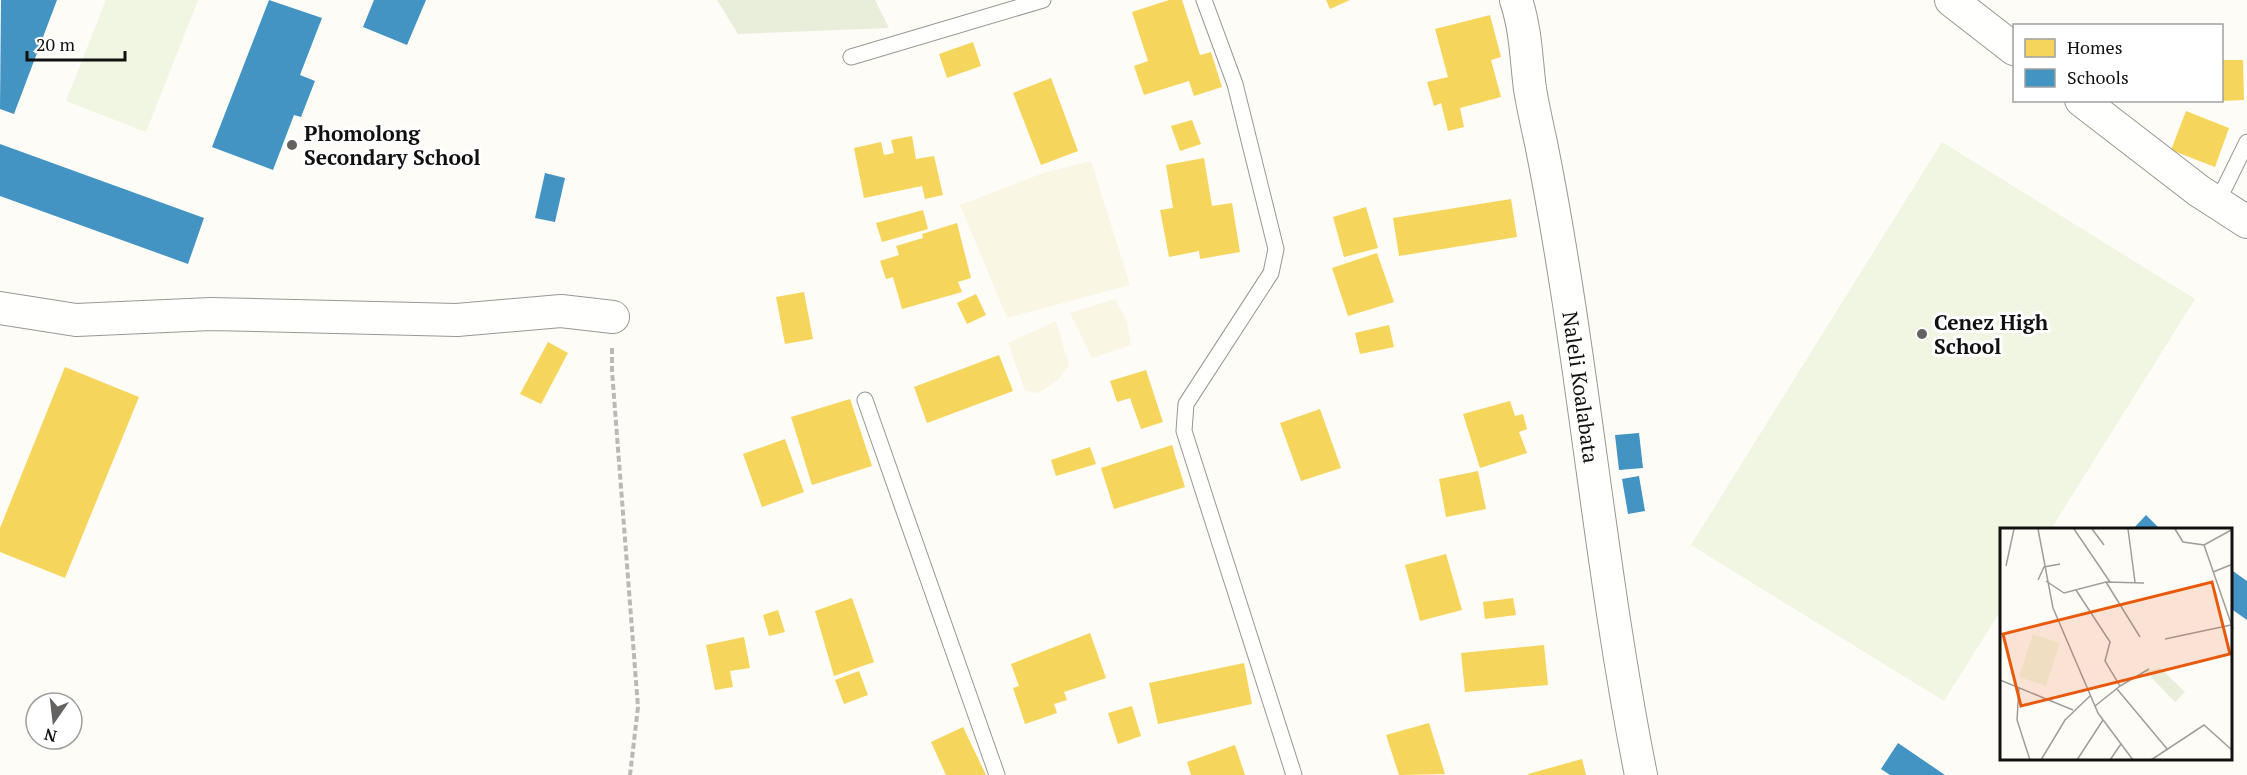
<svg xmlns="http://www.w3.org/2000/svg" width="2247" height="775" viewBox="0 0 2247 775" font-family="'PT Serif',serif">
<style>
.farmland{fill:#f9f7e4}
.cemetery{fill:#e9eedb}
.pitch{fill:#f0f6e1}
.homes{fill:#f6d55c}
.schools{fill:#4393c3}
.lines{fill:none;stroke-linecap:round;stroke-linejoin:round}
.lane-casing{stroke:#979795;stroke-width:17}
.street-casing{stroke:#979795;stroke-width:34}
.path{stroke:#b9b9b8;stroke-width:4;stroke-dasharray:6 3;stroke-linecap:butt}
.lane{stroke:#fffffe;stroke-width:15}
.street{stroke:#fffffe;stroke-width:32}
.poi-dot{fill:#646362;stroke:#fff;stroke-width:2}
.labels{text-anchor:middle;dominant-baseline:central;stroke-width:6;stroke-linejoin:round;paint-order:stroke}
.poi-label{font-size:21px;font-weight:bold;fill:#111;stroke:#fff;text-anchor:start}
.street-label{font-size:21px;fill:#111;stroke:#fff}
.inset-road{fill:none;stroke:#9f9e9b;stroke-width:1.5}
.view{fill:#e8590c;fill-opacity:0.15;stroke:#e8590c;stroke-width:3}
.inset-edge{fill:none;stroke:#111;stroke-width:3}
</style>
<rect width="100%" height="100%" fill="#fdfcf7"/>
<g class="farmland">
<polygon points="1091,161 1130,285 1007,318 960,205 1046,172"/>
<polygon points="1115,299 1127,321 1131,345 1092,358 1070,313"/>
<polygon points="1056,321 1069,366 1058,380 1038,393 1025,391 1008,343"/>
</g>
<polygon class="cemetery" points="717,0 875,0 889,28 738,34"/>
<g class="pitch">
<polygon points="106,0 198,0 146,132 66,101"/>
<polygon points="1942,142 2195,299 2051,529 2001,529 2001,610 1944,701 1691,545"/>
</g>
<g class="homes">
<polygon points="1169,0 1182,0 1200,55 1211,52 1222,87 1194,96 1189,81 1144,95 1134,66 1148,61 1132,12"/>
<polygon points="1326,0 1350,0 1330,9"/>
<polygon points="1490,15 1501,57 1491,60 1501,97 1460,108 1464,127 1448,131 1441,103 1434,106 1427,82 1448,77 1435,29"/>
<polygon points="973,42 981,66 947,78 939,54"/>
<polygon points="2222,60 2243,60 2244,100 2222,101"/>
<polygon points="1051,78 1078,151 1041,165 1013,93"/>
<polygon points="2186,111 2229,128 2215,167 2171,150"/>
<polygon points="1192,120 1201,144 1180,151 1171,126"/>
<polygon points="912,136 916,159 934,156 943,195 925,199 922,186 864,198 854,148 881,142 884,155 894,153 891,140"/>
<polygon points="1204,158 1212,206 1232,203 1240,252 1200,259 1199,251 1169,257 1160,210 1173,208 1166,165"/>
<polygon points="1511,199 1517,237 1399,256 1393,218"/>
<polygon points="1366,207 1378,248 1344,257 1333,217"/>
<polygon points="923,210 928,229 882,242 876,223"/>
<polygon points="957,223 971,278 958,282 962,292 902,309 893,277 886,279 880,261 899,255 896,246 923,238 922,234"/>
<polygon points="1377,253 1394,302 1348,316 1332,268"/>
<polygon points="804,292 813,339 785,344 776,297"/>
<polygon points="976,294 986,315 967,324 957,303"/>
<polygon points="1389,325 1394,347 1360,354 1355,333"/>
<polygon points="548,342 568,353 541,404 520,394"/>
<polygon points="999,355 1013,391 927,423 914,387"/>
<polygon points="65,367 139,397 65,578 0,552 0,528"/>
<polygon points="1146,370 1163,422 1141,429 1130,398 1117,402 1110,381"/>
<polygon points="850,399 872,466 812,485 791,417"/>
<polygon points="1510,401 1515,416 1523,414 1527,429 1519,432 1527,453 1480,468 1463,414"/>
<polygon points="1320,409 1341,468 1301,481 1280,423"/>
<polygon points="785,439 804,492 762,507 743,454"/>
<polygon points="1172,445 1185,487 1114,509 1101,468"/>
<polygon points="1090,447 1096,464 1056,476 1051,460"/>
<polygon points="1478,471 1486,509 1446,517 1439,479"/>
<polygon points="1446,554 1462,610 1420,621 1405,565"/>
<polygon points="852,598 874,662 834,676 815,611"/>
<polygon points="1513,598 1516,615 1485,619 1483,602"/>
<polygon points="778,610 785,632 769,636 763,615"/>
<polygon points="1090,633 1106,678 1064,692 1067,700 1054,704 1057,713 1025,724 1013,688 1019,686 1011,664"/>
<polygon points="744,637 750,668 730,671 733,687 715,690 706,645"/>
<polygon points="1544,645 1548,685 1465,692 1461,653"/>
<polygon points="1244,663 1252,704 1158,724 1149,683"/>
<polygon points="859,671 868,695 844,704 835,680"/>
<polygon points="1132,706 1141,736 1118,744 1108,713"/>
<polygon points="1429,723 1445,774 1399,775 1386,735"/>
<polygon points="963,727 986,775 946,775 931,742"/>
<polygon points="1235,745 1245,775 1191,775 1187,762"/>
<polygon points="1582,759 1586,775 1528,775 1528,774"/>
</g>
<g class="schools">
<polygon points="1,0 57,0 14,114 0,109"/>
<polygon points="269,0 322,18 300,75 315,81 301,117 294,115 273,170 212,147"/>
<polygon points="374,0 426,0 407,45 363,27"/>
<polygon points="0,144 204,218 188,264 0,196"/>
<polygon points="545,173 565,178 555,222 535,218"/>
<polygon points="1639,433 1643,468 1619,470 1615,435"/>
<polygon points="1639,476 1645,511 1628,514 1622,479"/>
<polygon points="2146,515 2160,529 2133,529"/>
<polygon points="2230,569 2247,581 2247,620 2230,608"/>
<polygon points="1898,743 1945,775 1890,775 1881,769"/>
</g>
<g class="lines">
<g class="lane-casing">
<g id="lane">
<polyline points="1204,0 1235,84 1276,249 1271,273 1186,404 1184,431 1294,775"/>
<polyline points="851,57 1043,0"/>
<polyline points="2217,203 2247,142"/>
<polyline points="865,400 997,775"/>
</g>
</g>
<g class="street-casing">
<g id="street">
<path id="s1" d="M1516 0C1526 30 1526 58 1530 89 1533 107 1537 125 1541 143 1583 352 1599 565 1641 775"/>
<polyline points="1951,0 2014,49"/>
<polyline points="2081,100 2199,191 2247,222"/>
<polyline points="0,308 76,320 211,314 457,320 561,311 613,317"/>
</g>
</g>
<polyline class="path" points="612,348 612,371 638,707 630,775"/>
<use href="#lane" class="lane"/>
<use href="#street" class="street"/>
</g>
<g class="poi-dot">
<circle cx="292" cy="145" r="6"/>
<circle cx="1922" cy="334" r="6"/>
</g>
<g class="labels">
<g class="poi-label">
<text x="304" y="133">Phomolong<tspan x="304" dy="24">Secondary School</tspan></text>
<text x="1934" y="322">Cenez High<tspan x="1934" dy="24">School</tspan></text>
</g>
<g class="street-label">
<text stroke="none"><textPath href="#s1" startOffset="393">Naleli Koalabata</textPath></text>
</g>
</g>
<g transform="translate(2000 528)">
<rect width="232" height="232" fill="#fdfcf7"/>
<path d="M160 140 185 164 175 174 146 144Z" fill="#e9eedb"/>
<path d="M33 106 60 115 46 158 19 149Z" fill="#f0f6e1"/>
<path class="inset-road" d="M38 1 53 80 98 185 133 232M74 1 110 54M92 1 104 17M128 1 135 54M175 1 183 14 204 17 233 101M204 17 233 1M6 38 14 1M213 44 233 36M38 52 44 39 60 36M46 53 64 65 106 54 144 55M106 54 140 109M76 62 110 114 105 133 120 158 95 178M165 111 231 97M0 152 73 182M120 158 149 141M19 159 17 192 30 232M117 161 168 222M41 232 65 192 90 168M77 232 103 192M110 232 121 216M151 232 204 197 233 223"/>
<path class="view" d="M212 54 230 126 21 178 3 106Z"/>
<rect width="232" height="232" class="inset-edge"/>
</g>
<rect x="2013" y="24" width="210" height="78" fill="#ffffff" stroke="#a0a0a0" stroke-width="1.5"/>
<rect x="2025" y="39" width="30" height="18" fill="#f6d55c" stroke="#a0a0a0" stroke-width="1.5"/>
<text x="2067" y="54" font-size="18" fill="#111111">Homes</text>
<rect x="2025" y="69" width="30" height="18" fill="#4393c3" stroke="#a0a0a0" stroke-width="1.5"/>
<text x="2067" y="84" font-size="18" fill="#111111">Schools</text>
<g transform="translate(54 721) rotate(194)"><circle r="28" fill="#ffffff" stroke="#a0a0a0" stroke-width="1.5"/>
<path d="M0-4.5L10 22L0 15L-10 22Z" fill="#646362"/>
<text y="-9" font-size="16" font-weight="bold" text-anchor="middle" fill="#111111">N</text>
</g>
<path d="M27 51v9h98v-9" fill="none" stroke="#111111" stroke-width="3"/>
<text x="36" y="51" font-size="18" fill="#111111" stroke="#ffffff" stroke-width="4.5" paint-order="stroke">20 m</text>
</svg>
